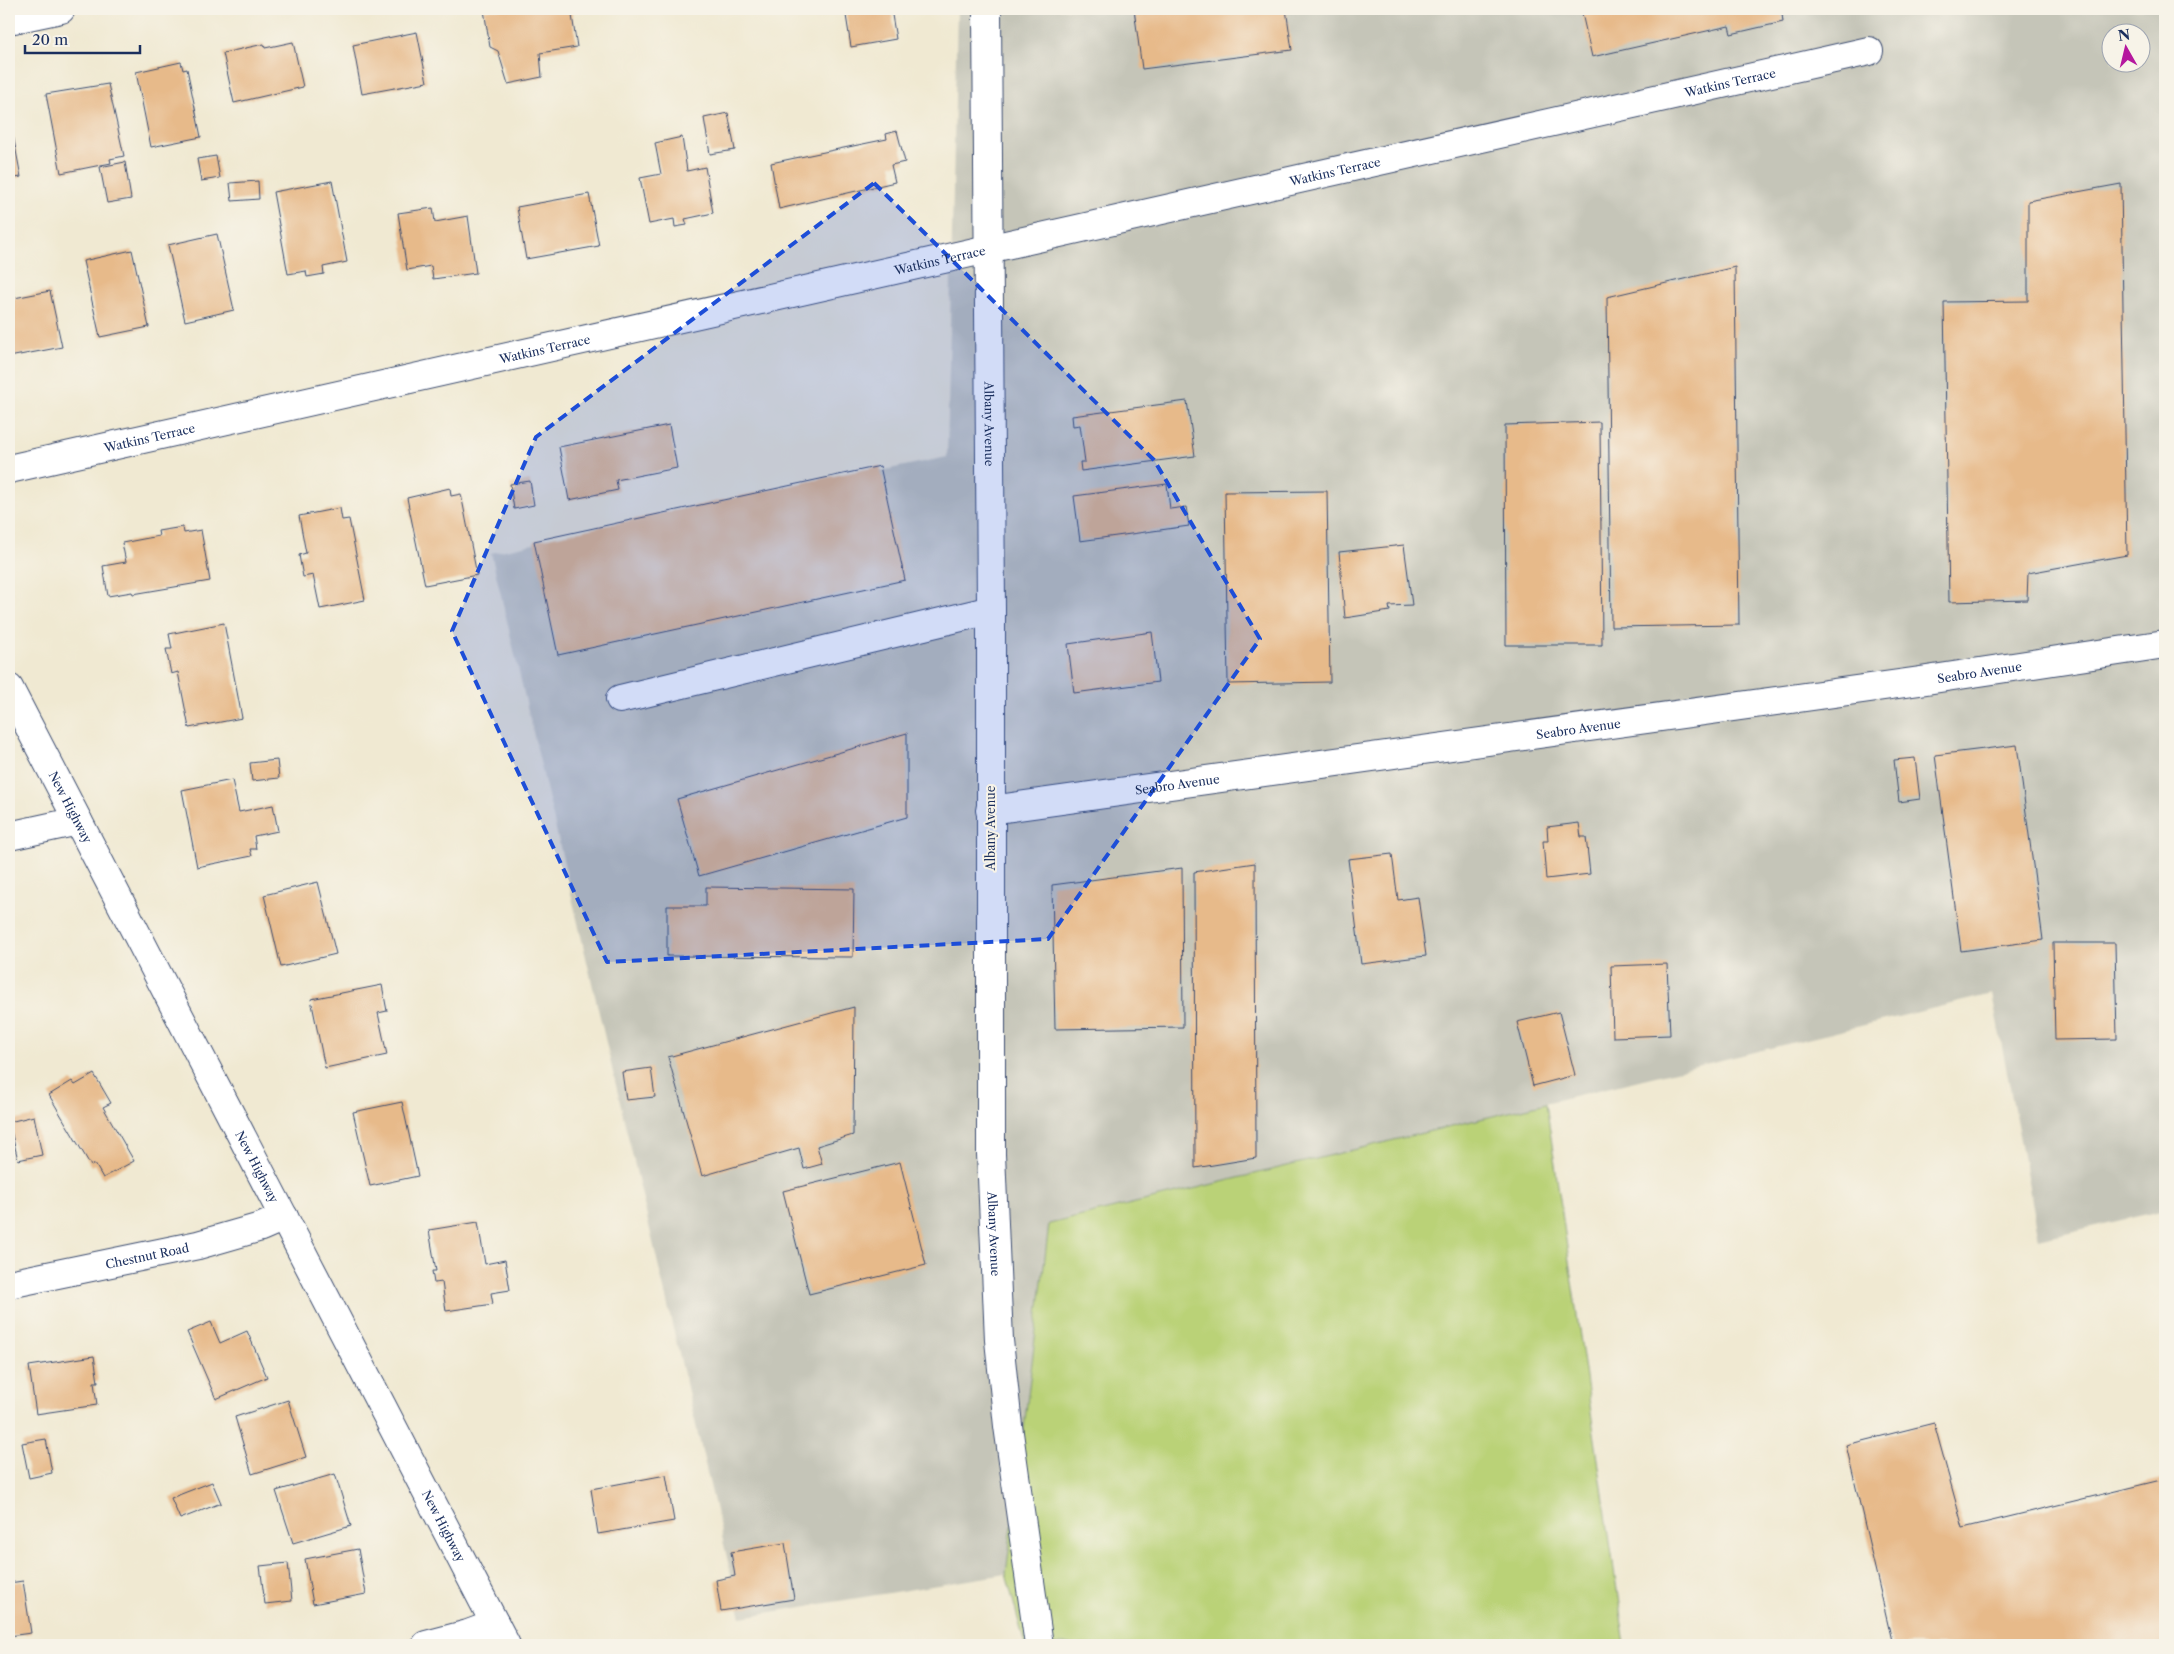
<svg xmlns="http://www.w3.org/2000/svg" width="2174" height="1654" viewBox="0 0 2174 1654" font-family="'Libre Caslon Text',serif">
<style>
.industrial{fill:#c5c5b8;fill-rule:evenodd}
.green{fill:#bad277;stroke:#6a806a}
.building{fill:#e7ba8a}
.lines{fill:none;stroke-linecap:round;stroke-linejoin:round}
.minor-casing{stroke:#3b4b6f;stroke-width:30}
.major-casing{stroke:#3b4b6f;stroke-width:30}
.minor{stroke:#fff;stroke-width:28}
.major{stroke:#fff;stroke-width:28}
.marked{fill:#1d4ed8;fill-opacity:0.2;stroke:#1d4ed8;stroke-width:4;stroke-dasharray:10 6;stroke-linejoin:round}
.labels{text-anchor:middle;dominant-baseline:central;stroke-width:4;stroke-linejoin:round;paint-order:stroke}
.street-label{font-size:12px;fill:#1b2f5e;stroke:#f7f3e8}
</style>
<rect width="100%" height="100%" fill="#f7f3e8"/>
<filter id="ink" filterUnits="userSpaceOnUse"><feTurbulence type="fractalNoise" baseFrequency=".02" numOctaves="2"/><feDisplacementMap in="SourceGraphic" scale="10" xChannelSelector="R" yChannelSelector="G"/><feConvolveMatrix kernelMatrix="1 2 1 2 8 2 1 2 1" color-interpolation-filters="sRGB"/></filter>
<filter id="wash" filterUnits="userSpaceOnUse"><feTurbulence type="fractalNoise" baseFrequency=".0096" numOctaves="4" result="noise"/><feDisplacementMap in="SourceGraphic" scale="20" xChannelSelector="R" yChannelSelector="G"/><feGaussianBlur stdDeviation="1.12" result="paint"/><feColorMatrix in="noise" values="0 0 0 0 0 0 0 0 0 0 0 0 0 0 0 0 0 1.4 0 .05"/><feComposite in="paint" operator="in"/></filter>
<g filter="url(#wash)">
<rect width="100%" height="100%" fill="#f0e9d2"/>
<path class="industrial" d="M957 9H2165V1210L2039 1239 1992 994 1049 1224 1006 1574 741 1617 491 553 947 457ZM2112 32H2142V62H2112Z"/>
<polygon class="green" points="1546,1103 1625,1645 1025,1645 1006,1574 1049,1224"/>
<g id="blocks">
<g class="building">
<polygon points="491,9 571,9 577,47 540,53 542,77 508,84 498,51 490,47 484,10"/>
<polygon points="845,9 891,9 896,39 851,47"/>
<polygon points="1134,9 1286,9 1292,50 1142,69"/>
<polygon points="1581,9 1790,9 1791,12 1782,14 1783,22 1731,34 1729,26 1592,57"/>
<polygon points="417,32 427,82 362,94 353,45"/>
<polygon points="293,42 303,87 234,103 223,53 264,44 265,48"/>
<polygon points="181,62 183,70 187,69 201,137 151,147 136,72"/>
<polygon points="108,84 124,156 110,159 111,163 61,173 46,94"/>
<polygon points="728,113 735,150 710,154 704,118"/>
<polygon points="10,119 21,177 9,179 9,120"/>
<polygon points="897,131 905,162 891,165 895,182 779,209 771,163 887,139 886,134"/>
<polygon points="682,137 687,171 705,167 713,213 685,219 687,225 675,227 674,219 649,224 640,178 661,174 655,143"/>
<polygon points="216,156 220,178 201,181 197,159"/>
<polygon points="125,162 131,199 107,203 100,167"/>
<polygon points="258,181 259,199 232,201 230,183"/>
<polygon points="332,181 347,262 323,267 324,274 307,277 306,271 288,274 273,192"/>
<polygon points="2121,184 2127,555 2028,573 2027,600 1949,602 1944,302 2028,301 2028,201"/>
<polygon points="589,194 599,246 526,259 517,207"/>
<polygon points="433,208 435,222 468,216 476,273 433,279 431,266 407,270 398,213"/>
<polygon points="217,234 234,310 185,321 168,245"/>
<polygon points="132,250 149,327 100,337 83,261"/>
<polygon points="1735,267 1739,625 1611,627 1607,297"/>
<polygon points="50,291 62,347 9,357 9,299"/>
<polygon points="1187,401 1195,456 1081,471 1080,462 1085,462 1080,425 1073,426 1072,416"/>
<polygon points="1600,422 1602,645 1506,645 1505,425"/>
<polygon points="669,425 677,468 616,480 618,490 569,500 559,447"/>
<polygon points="880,466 905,580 558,655 534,541"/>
<polygon points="530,481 534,505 514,509 510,484"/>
<polygon points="1167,484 1170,509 1186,507 1189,526 1080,541 1074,496"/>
<polygon points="450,488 451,496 461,494 477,575 425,585 407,498"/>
<polygon points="1327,491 1330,682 1228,684 1225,492"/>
<polygon points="340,508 342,520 349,519 365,600 320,609 313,575 303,577 299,555 306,553 299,516"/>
<polygon points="183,527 184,533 201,530 210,581 133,594 132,592 108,596 103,566 126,562 122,543 159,536 158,531"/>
<polygon points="1404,545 1412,605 1389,606 1390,611 1345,618 1339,552"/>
<polygon points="224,623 242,718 189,728 178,672 171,674 166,649 172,649 169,634"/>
<polygon points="1152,632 1158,682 1074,693 1068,644"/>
<polygon points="907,733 907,817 699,876 677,799"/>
<polygon points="2017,745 2043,940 1961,951 1935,755"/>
<polygon points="1915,758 1920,799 1899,802 1894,760"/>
<polygon points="277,760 279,778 252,781 250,763"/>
<polygon points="232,780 239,812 273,805 278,831 254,836 256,849 250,849 252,856 197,867 182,790"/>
<polygon points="1579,823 1581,837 1586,837 1590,874 1546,879 1543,841 1548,841 1547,827"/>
<polygon points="1392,854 1398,900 1418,897 1426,956 1361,964 1348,859"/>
<polygon points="1255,863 1256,1158 1195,1168 1194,872"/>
<polygon points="1182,868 1183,1027 1055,1029 1052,885"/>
<polygon points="318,882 336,954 281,967 264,895"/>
<polygon points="706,887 854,889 853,957 667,956 667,906 706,906"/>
<polygon points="2053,943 2115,943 2117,1039 2055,1040"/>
<polygon points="1667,964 1670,1035 1613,1037 1611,966"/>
<polygon points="382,985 387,1011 378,1013 387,1055 325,1068 311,999"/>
<polygon points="854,1007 853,1135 817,1146 822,1164 804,1169 799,1148 702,1176 668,1057"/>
<polygon points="1559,1012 1575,1075 1533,1086 1517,1022"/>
<polygon points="651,1068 655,1097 626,1100 622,1072"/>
<polygon points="94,1074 111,1103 103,1107 134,1161 103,1178 95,1164 91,1166 49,1095 72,1081 75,1085"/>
<polygon points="402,1102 418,1176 370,1186 353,1112"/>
<polygon points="34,1116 42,1155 18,1160 9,1122"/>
<polygon points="900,1162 926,1265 809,1294 783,1191"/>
<polygon points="478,1222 485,1264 505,1260 510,1290 491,1293 493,1304 446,1311 442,1282 434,1283 432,1271 436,1271 429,1230"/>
<polygon points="211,1322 220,1343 247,1331 267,1377 216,1399 187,1332"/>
<polygon points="94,1356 98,1382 94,1382 97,1405 36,1414 29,1366"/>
<polygon points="288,1400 306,1457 252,1474 235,1417"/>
<polygon points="1934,1423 1963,1528 2165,1479 2165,1645 1893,1645 1846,1445"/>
<polygon points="46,1439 52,1473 29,1478 22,1443"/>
<polygon points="335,1474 351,1526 293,1543 276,1491"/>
<polygon points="666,1475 674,1521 598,1534 591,1489"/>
<polygon points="212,1482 221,1503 180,1519 171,1498"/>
<polygon points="785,1543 794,1599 721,1611 716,1580 735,1576 731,1552"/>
<polygon points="358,1549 366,1594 313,1604 305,1559"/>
<polygon points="288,1563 292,1601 265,1604 260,1566"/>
<polygon points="23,1581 31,1633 9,1636 9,1583"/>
</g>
</g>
</g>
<g filter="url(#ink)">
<use href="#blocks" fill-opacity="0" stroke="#3b4b6f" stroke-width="1"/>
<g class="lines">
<g class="minor-casing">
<g id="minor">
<path id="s1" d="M987 9 991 610V1154L999 1340 1008 1426 1039 1645"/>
<polyline points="9,20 61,9"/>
<path id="s2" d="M9 469 1869 51"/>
<polyline points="620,699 991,610"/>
<path id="s3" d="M990 810 1920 681 2165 644"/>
<polyline points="9,836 78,821"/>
<path id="s4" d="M9 1284 198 1245 261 1227 284 1217"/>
<polyline points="426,1645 468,1634 495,1624"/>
</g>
</g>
<g class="major-casing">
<g id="major">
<path id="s5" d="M9 688 506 1645"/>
</g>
</g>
<use href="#minor" class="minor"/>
<use href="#major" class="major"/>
</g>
</g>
<path class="marked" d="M874 183 1154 460 1260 639 1048 939 607 962 452 631 536 437Z"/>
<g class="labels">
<g class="street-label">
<text stroke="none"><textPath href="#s2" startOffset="1764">Watkins Terrace</textPath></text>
<text stroke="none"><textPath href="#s2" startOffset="1359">Watkins Terrace</textPath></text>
<text stroke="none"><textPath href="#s2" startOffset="954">Watkins Terrace</textPath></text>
<text stroke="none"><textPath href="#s2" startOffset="549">Watkins Terrace</textPath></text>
<text stroke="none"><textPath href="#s1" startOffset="415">Albany Avenue</textPath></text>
<text stroke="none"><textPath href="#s2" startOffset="144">Watkins Terrace</textPath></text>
<text stroke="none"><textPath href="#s3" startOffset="999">Seabro Avenue</textPath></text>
<text stroke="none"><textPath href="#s3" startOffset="594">Seabro Avenue</textPath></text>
<text stroke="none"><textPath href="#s3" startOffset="189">Seabro Avenue</textPath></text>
<text stroke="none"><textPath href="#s5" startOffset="134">New Highway</textPath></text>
<text transform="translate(990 828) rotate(-90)">Albany Avenue</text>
<text stroke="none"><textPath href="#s5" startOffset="539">New Highway</textPath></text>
<text stroke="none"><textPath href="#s1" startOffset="1225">Albany Avenue</textPath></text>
<text stroke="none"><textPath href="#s4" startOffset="141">Chestnut Road</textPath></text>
<text stroke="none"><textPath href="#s5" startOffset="944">New Highway</textPath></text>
</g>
</g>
<rect width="2174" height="1654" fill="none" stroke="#f7f3e8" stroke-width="30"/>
<g transform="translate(2126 48) rotate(352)"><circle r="24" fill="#f7f3e8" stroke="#9fa5b1"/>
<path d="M0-4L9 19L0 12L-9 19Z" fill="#b5179e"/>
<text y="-8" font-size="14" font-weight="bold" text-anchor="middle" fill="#1b2f5e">N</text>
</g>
<path d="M25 45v8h115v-8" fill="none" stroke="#1b2f5e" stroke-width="2.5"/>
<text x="32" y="45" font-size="15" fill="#1b2f5e" stroke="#f7f3e8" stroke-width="4" paint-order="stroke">20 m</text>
</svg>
